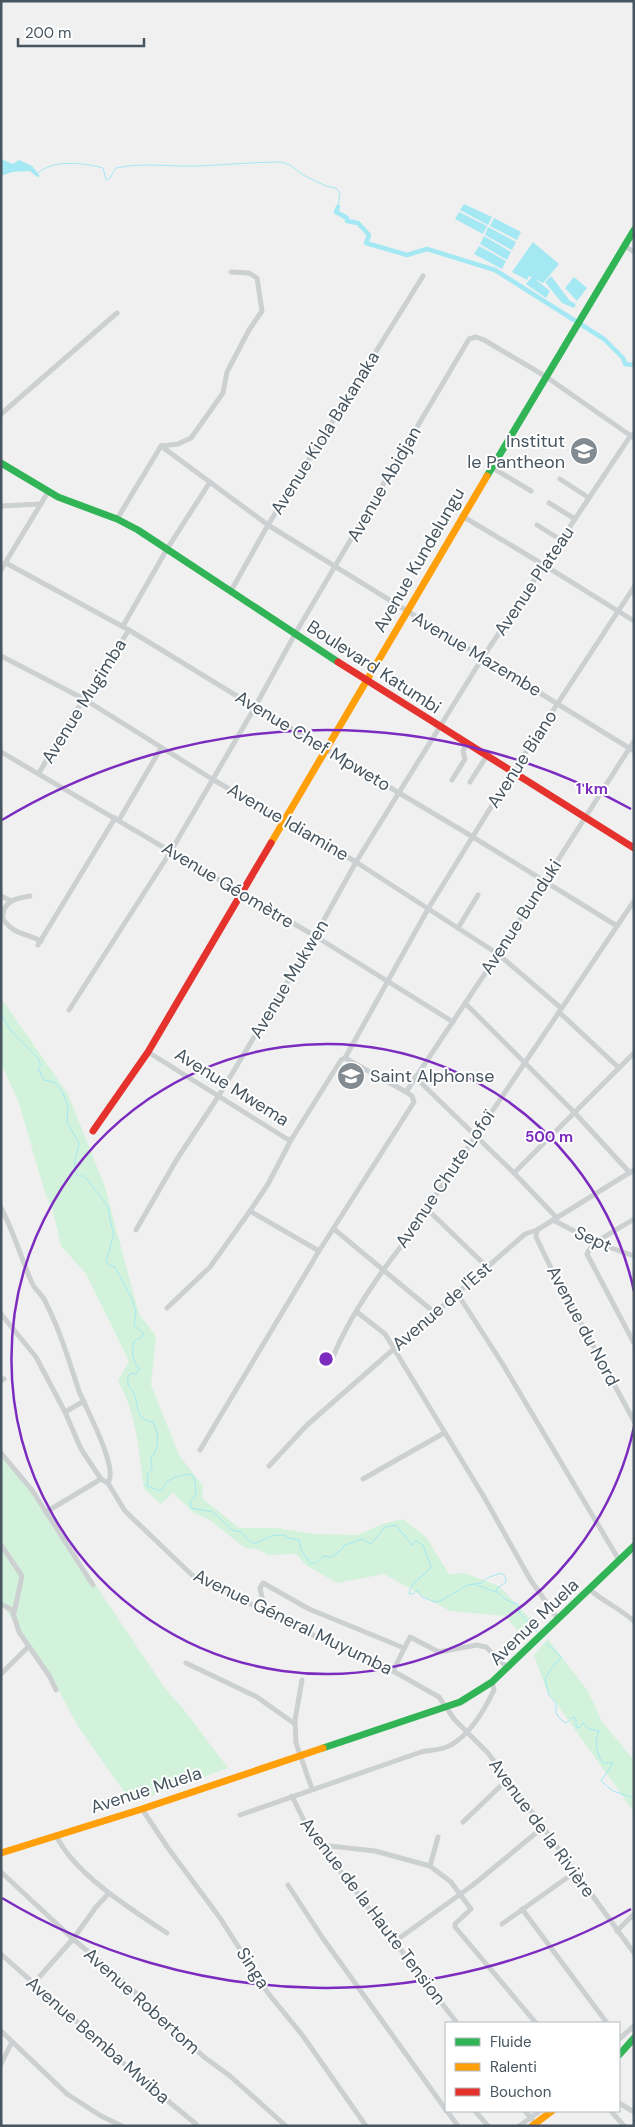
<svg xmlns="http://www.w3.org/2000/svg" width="635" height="2127" viewBox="0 0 635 2127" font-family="'DM Sans',sans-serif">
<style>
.green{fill:#d3f2dc}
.water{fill:#a4e8f4}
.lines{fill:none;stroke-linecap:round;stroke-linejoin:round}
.stream{stroke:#a4e8f4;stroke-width:1}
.canal{stroke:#a4e8f4;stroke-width:4.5}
.street{stroke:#ccd0d1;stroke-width:5}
.fast{stroke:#30b455;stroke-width:7}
.slow{stroke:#ff9f0a;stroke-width:7}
.jam{stroke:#e5322d;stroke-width:7}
.ring{fill:none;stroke:#7b2cbf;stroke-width:2.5}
.labels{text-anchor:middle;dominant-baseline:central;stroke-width:4;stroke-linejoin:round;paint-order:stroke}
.street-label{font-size:18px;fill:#46555f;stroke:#fff}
.poi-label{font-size:18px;fill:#46555f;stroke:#fff;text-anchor:end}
.centre{fill:#7b2cbf;stroke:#fff;stroke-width:2.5}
.ring-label{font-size:15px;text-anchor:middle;font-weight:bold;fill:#7b2cbf;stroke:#fff;stroke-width:4;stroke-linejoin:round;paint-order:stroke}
</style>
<rect width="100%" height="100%" fill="#f1f0f0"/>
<g class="green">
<path d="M1 998 68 1094 105 1187 139 1314 156 1336 151 1385 179 1455 203 1486 202 1498 239 1528H276L315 1534 358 1535 382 1524 403 1519 426 1537 449 1574 465 1573 499 1586 539 1628 526 1640 505 1616 450 1611 384 1574 337 1583 307 1566 296 1554 268 1555 257 1549 245 1548 208 1519 194 1513 173 1493 161 1504 144 1489C139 1453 137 1414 118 1381L129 1361 86 1274 61 1246 53 1211 45 1193 18 1100 1 1064Z"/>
<polygon points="1,1452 35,1494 164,1687 185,1711 228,1768 132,1803 79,1728 56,1686 1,1603"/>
<polygon points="548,1639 588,1691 602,1722 634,1760 634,1812 546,1689 534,1655"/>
</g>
<g class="water">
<polygon points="1,159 13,164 19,160 32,166 40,176 37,177 30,171 12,172 1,176"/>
<polygon points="464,204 492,217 488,225 460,210"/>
<polygon points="459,212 487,226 483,234 455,219"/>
<polygon points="494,218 521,232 517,240 490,226"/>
<polygon points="488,227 516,242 512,250 485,235"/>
<polygon points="484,236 511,252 507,260 480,244"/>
<polygon points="533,242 559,264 543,283 535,279 550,291 546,298 526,284 532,277 529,276 527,280 512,272"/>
<polygon points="479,246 506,261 502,269 474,254"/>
<polygon points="551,276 570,301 576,304 574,308 562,303 545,282"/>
<polygon points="574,277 587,288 577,301 565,288"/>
</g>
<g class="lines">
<g class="stream">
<path d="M38 173C53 159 84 163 103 168L106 180 110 178 116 168C144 162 169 167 197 166 225 165 253 162 281 162L290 165 303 175 326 186 336 188 340 193 338 207"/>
<path d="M1 1014 11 1031 38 1058 41 1065 38 1068 44 1080 54 1082 62 1091 68 1106 67 1122 79 1143C78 1154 70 1166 78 1176H84C86 1178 108 1205 108 1208 110 1217 111 1226 114 1235 110 1243 110 1251 106 1260L109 1265 115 1267 131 1297 136 1312 134 1325 143 1333 142 1337 134 1341C131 1353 133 1360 139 1369L136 1374 131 1373 128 1376C127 1390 130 1385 134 1394 140 1408 134 1419 153 1422 159 1433 160 1448 151 1458 151 1465 155 1470 147 1473L148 1479 147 1486 160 1491C165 1488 164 1484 168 1481 175 1477 184 1473 192 1475L195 1481 196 1495 190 1501 191 1508 213 1512 232 1530 241 1532C256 1550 255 1542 272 1536 275 1535 280 1535 284 1535L288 1538 299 1540 301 1550 310 1563H316L323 1556 332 1557 343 1548V1546L362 1539 371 1544 385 1527 396 1525 411 1544 412 1545 416 1541 423 1545 431 1567C424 1577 410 1582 409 1594H413L417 1590 422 1597 435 1602 440 1601 468 1585 481 1583 487 1578 501 1573 505 1576 506 1582 496 1589C499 1597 510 1603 518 1604L519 1612 537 1632"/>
<polyline points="474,1584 496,1592"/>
<path d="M546 1643 561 1657 551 1669 545 1679 549 1695 556 1703V1713L560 1719 566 1723 573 1717 576 1719V1727L579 1728 583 1723 589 1729 599 1731C594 1741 596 1754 603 1763H613L601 1781 613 1791 634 1798"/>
</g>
<polyline class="canal" points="338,207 336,212 347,218 347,221 358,223 369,235 366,243 407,255 427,249 495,270 604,339 623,358 625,364 634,365"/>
<g class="street">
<polyline points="625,246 634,252"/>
<polyline points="1,414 117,313"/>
<polyline points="161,446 268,525 634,751"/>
<polyline points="161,446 178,444 191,438 223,393 227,372 249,330 262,311 257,278 249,273 231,272"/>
<polyline points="491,467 531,491"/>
<polyline points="560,479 589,498"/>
<polyline points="549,503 575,519"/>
<polyline points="1,506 41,504"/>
<polyline points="462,516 544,565 634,621"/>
<polyline points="117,519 161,446"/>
<polyline points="537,525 561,540"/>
<polyline points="6,563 129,630 255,707 473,837 617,926"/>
<polyline points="1,570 48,492"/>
<polyline points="231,591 268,525 423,276"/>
<polyline points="123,626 167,549 210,482"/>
<polyline points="1,656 84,699 212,779 356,862 498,954 561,1008"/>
<polyline points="1,752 315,936 453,1022"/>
<polyline points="39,773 67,725 129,630"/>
<polyline points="452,780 465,759 463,751 466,745"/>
<polyline points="470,782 486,757"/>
<polyline points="119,820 161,748"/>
<polyline points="1,896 11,901"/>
<path d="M1 916C13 935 23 932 41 941"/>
<path d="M3 919C1 902 16 898 30 896"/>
<polyline points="458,928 478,895"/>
<polyline points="38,945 115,818"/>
<polyline points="465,1003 574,1112 630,1173"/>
<polyline points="69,1010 171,851 255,707 295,634 469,339 476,337 484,340 545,376 634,438"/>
<polyline points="559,1012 619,1068"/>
<polyline points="148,1052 287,1139 291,1140"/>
<polyline points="415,1077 514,1173 557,1218"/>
<polyline points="406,1092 498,954 634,741"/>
<polyline points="514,1173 634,1053"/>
<path d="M1 1208C14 1232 21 1258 32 1283 35 1290 42 1294 45 1301 60 1330 69 1361 79 1391 86 1409 119 1468 108 1483L125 1511 192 1575 335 1646 393 1671 439 1697 454 1719 487 1752 508 1779 634 1953"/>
<polyline points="426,1208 486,1266"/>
<polyline points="250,1211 319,1251"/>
<path d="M634 1219C622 1227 591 1242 587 1254L634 1343"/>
<polyline points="553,1220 597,1243 634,1256"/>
<polyline points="334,1229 435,1313"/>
<polyline points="136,1230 177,1159 218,1097 315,936 356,862 483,657 631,435"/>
<polyline points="537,1230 536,1237 550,1266 634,1421"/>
<polyline points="457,1293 502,1363 619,1560"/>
<polyline points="167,1308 210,1267 250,1211 268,1184 291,1140 341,1060 345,1058 428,909 512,773 634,587"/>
<polyline points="357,1312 385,1334 484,1497 530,1579 558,1619"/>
<polyline points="1,1314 36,1357 65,1412 81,1449 101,1479 108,1483"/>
<path d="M331 1362C347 1320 374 1281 402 1245L634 901"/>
<polyline points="1,1381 4,1379"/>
<polyline points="65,1412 84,1401"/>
<polyline points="200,1450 319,1251 414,1102 412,1096 406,1092 345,1058"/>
<polyline points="1,1453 32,1490 93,1585"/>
<polyline points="269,1466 307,1425 525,1234 537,1230 634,1170"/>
<polyline points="363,1479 444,1433"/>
<polyline points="46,1512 101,1479"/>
<polyline points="1,1545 22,1576 14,1613"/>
<path d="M589 1589C604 1602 619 1608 634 1621"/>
<polyline points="1,1604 12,1610 19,1632 50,1677 56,1690"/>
<polyline points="265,1611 260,1588 263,1583 309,1609 404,1648"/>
<polyline points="186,1663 257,1697 295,1724"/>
<polyline points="393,1671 410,1637 439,1652 477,1645 486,1647 508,1668"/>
<polyline points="1,1674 28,1647"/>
<polyline points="302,1680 295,1720 296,1743 312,1789"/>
<polyline points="292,1796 308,1829 457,2023"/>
<polyline points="142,1809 168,1848 220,1918 268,1993 303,2036 366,2126"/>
<path d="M240 1815 421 1752C431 1750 443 1750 451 1745 470 1734 485 1709 494 1690L492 1682"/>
<polyline points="463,1822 508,1779"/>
<path d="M56 1835C73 1873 132 1910 167 1933"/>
<polyline points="321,1845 375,1851 430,1866 451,1882 471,1909 455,1924 455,1927 536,2023"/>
<polyline points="430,1866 438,1837"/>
<polyline points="1,1872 73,1939 121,1979 204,2057 230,2076 286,2126"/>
<polyline points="288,1885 322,1937 446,2110"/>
<polyline points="522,1909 607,2023"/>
<polyline points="502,1924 575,1872"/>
<polyline points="617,1931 634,1914"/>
<polyline points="394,1942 473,1885 542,1828"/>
<polyline points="1,1954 140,2078 196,2124"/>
<polyline points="33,1984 73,1939 96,1907 109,1893"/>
<polyline points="1,2031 67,2094 101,2116 122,2126"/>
<polyline points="619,2039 634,2026"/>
<polyline points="1,2064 12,2042"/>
<polyline points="619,2103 634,2112"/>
<polyline points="447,2111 458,2126"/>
<polyline points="475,2111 488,2126"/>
<polyline points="525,2111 532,2119"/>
<polyline points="611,2111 624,2126"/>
<polyline points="519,2126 540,2111"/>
</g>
<g class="fast">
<polyline points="1,463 58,497 117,519 138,530 338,662"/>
<polyline points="487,476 634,230"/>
<polyline points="323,1748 460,1702 492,1682 634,1546"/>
<polyline points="619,2055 634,2038"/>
</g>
<g class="slow">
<polyline points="271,843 487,476"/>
<polyline points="1,1853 142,1809 323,1748"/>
<polyline points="532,2126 552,2111"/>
</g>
<g class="jam">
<polyline points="338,662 634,848"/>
<polyline points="93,1131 148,1052 271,843"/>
</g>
</g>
<g class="ring">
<path d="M634 1427A315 315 0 1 1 634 1291"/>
<path d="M631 1909A629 629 0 0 1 2 1898M2 820A629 629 0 0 1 631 809"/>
</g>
<defs>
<g id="school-disc" transform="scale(1.4375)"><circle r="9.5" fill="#828b92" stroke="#fff"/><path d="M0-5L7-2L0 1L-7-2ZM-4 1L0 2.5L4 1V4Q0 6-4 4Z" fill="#fff"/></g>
</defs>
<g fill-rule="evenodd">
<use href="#school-disc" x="584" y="451"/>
<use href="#school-disc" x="351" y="1076"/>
</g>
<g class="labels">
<g class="street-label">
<text transform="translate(325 433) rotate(-58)">Avenue Kiola Bakanaka</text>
<text transform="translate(384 484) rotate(-60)">Avenue Abidjan</text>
<text transform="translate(419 560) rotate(-60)">Avenue Kundelungu</text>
<text transform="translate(534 581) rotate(-56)">Avenue Plateau</text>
<text transform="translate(477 654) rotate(31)">Avenue Mazembe</text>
<text transform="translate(374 667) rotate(33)">Boulevard Katumbi</text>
<text transform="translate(84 701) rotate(-58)">Avenue Mugimba</text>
<text transform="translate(313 741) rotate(31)">Avenue Chef Mpweto</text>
<text transform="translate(522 759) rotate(-57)">Avenue Biano</text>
<text transform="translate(288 822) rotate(30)">Avenue Idiamine</text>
<text transform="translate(228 885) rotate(31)">Avenue Géomètre</text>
<text transform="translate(521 917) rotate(-57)">Avenue Bunduki</text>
<text transform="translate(289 979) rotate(-59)">Avenue Mukwen</text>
<text transform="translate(232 1087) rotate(32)">Avenue Mwema</text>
<text transform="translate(445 1179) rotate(-56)">Avenue Chute Lofoï</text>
<text transform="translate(593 1239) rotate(24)">Sept</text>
<text transform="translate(442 1306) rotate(-41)">Avenue de l'Est</text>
<text transform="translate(583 1326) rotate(62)">Avenue du Nord</text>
<text transform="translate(293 1622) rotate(26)">Avenue Géneral Muyumba</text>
<text transform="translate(534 1622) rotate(-44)">Avenue Muela</text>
<text transform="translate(146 1790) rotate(-18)">Avenue Muela</text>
<text transform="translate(542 1828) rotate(54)">Avenue de la Rivière</text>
<text transform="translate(373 1911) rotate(53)">Avenue de la Haute Tension</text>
<text transform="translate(253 1968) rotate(57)">Singa</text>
<text transform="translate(142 2001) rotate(42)">Avenue Robertom</text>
<text transform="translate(98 2040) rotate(41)">Avenue Bemba Mwiba</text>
</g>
<g class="poi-label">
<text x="565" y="441">Institut<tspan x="565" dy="21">le Pantheon</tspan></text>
<text x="370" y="1076" text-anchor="start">Saint Alphonse</text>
</g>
</g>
<circle cx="326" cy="1359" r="8" class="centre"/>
<g class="ring-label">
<text x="592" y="794">1 km</text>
<text x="549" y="1142">500 m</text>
</g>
<rect width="635" height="2127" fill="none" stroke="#46555f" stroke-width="5"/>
<rect x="445" y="2022" width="175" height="90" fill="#ffffff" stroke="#b5bbbf"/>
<rect x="455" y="2038" width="25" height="8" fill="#30b455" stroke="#b5bbbf"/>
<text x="490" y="2047" font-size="15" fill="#46555f">Fluide</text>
<rect x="455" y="2063" width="25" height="8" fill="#ff9f0a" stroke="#b5bbbf"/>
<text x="490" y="2072" font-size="15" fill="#46555f">Ralenti</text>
<rect x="455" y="2088" width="25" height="8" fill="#e5322d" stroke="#b5bbbf"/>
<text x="490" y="2097" font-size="15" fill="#46555f">Bouchon</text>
<path d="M18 38v8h126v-8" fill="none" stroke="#46555f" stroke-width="2.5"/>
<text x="25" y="38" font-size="15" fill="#46555f" stroke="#ffffff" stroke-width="4" paint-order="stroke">200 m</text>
</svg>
